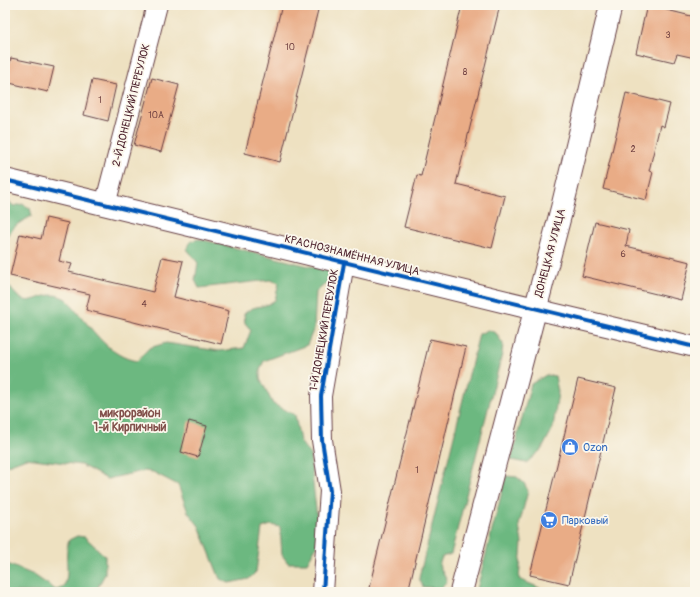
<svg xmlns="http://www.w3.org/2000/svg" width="700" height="597" viewBox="0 0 700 597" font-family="Pangolin,sans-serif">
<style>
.forest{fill:#6cb880;stroke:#5b6c56}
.building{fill:#e9ac86}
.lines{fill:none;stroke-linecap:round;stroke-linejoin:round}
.minor-casing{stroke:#633c42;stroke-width:22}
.tertiary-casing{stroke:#633c42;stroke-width:24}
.secondary-casing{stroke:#633c42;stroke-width:24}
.minor{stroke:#fff;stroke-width:20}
.tertiary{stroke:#fff;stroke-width:22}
.secondary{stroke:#fff;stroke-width:22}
.cycleway-casing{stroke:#fbf7ec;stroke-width:6}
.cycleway{stroke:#0057b8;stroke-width:4}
.labels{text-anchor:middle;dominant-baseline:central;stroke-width:3.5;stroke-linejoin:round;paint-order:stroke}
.number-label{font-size:9px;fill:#724242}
.street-label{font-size:11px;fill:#4a1f2b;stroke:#fbf7ec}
.shop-label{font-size:11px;fill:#366cbe;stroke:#fbf7ec;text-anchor:start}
.neighbourhood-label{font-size:12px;font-weight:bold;fill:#82504b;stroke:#fbf7ec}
</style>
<rect width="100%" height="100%" fill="#fbf7ec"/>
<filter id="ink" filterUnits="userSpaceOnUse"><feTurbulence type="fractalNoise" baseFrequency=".025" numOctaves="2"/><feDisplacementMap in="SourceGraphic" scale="8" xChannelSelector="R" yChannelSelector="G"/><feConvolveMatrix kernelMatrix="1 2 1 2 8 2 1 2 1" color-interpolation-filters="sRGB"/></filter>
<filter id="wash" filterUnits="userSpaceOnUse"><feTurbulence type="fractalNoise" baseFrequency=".012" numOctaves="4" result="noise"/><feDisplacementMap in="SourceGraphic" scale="16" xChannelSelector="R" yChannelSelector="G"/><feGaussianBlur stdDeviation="0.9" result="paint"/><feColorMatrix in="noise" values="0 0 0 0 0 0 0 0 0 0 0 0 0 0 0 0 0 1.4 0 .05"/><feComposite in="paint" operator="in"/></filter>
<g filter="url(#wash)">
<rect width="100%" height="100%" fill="#eee1c1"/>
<g class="forest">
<path d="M5 199 14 206 22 204 30 208 32 216C20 222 7 229 5 244Z"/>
<path d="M199 239 333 272 330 280 316 292 314 328 307 345 264 361 260 369V378L273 404 295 415 300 441 310 455 318 528 316 547 307 563H288L282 555 280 527 271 525 262 528 256 572 249 579 229 583 220 579 199 526 188 512 178 485 153 472 143 471 107 479 81 465 26 458 5 466V279C29 322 37 285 64 298 69 300 73 308 77 312 94 331 110 357 137 361L149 348 166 343 219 351 244 348 251 330 245 323 244 314C255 303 262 310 275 300L279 283 270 280 199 288 195 280 198 263 187 249 191 241Z"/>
<polygon points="488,330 496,333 503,344 502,354 451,554 442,557 439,565 447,581 441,588 423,587 419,578 479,334"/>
<polygon points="546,375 555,376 558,392 553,428 542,449 526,463 511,460 531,384"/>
<polygon points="506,476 517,477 524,483 528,491 519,525 522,543 519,579 549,592 486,592 477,589"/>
<path d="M77 536 85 537 105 556V574L96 590 97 592H5V563L34 575 56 590 64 587C71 570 63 557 69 540Z"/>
</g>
<g id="blocks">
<g class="building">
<polygon points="282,5 299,5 318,10 280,162 245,153"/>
<polygon points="462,5 500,5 456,184 505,196 492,248 404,227 417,175 421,176"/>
<polygon points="647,5 695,17 695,58 677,54 674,62 636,53"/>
<polygon points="11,58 54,67 48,92 5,82"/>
<polygon points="152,78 179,85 161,152 134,145"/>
<polygon points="92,80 116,85 108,121 84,115"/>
<polygon points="626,93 670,104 664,127 660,125 649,171 653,172 646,200 603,189"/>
<polygon points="46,218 68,223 59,261 72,264 69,272 153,292 162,257 183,261 174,297 229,311 221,344 86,310 90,294 10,276 20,234 41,239"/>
<polygon points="595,222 629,230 626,246 690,262 681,300 582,276"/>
<polygon points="430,339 466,347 408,592 368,592"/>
<polygon points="578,379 616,388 569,584 530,575"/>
<polygon points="189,421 207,426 198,457 181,452"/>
</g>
</g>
</g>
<g filter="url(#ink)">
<use href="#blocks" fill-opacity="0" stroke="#633c42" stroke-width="1"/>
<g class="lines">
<g class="minor-casing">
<g id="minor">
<polyline points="105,205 157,5"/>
<polyline points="535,309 695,347"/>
<polyline points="323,592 330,491 322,440 321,396 344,263"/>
</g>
</g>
<g class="tertiary-casing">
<polyline id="tertiary" points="5,180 535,309"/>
</g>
<g class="secondary-casing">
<polyline id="secondary" points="461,592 562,208 611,5"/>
</g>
<use href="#minor" class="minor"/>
<use href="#tertiary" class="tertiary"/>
<use href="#secondary" class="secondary"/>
<g class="cycleway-casing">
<g id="cycleway">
<polyline points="5,180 695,347"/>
<polyline points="323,592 330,491 322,440 321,396 344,263"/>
</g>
</g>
<use href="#cycleway" class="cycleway"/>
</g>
</g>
<defs>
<g id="shop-disc" transform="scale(0.9)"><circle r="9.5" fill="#3f7fe0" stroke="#fbf7ec"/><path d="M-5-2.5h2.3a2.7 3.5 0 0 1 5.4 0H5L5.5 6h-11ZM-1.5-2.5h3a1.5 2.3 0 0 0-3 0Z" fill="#fff"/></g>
<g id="supermarket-disc" transform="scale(0.9)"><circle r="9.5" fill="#3f7fe0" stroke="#fbf7ec"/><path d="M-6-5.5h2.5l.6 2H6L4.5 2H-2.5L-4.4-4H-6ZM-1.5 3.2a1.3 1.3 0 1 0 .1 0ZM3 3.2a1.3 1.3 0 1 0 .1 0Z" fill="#fff"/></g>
</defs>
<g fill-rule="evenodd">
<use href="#shop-disc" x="570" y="447"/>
<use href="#supermarket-disc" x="549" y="520"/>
</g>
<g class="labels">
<g class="number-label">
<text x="668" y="35">3</text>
<text x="290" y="47">10</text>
<text x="465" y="72">8</text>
<text x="100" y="100">1</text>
<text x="156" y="115">10А</text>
<text x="633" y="149">2</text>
<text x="623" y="254">6</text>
<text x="144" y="304">4</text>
<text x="417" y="470">1</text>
</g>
<g class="street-label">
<text transform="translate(131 105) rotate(-76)">2-Й ДОНЕЦКИЙ ПЕРЕУЛОК</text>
<text transform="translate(550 253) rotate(-75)">ДОНЕЦКАЯ УЛИЦА</text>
<text transform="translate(352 255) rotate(14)">КРАСНОЗНАМЁННАЯ УЛИЦА</text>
<text transform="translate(324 330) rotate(-80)">1-Й ДОНЕЦКИЙ ПЕРЕУЛОК</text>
</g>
<g class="shop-label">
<text x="583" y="447">Ozon</text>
<text x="562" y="520">Парковый</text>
</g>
<g class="neighbourhood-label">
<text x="130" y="413">микрорайон<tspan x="130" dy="14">1-й Кирпичный</tspan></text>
</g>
</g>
<rect width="700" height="597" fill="none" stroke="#fbf7ec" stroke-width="20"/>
</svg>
